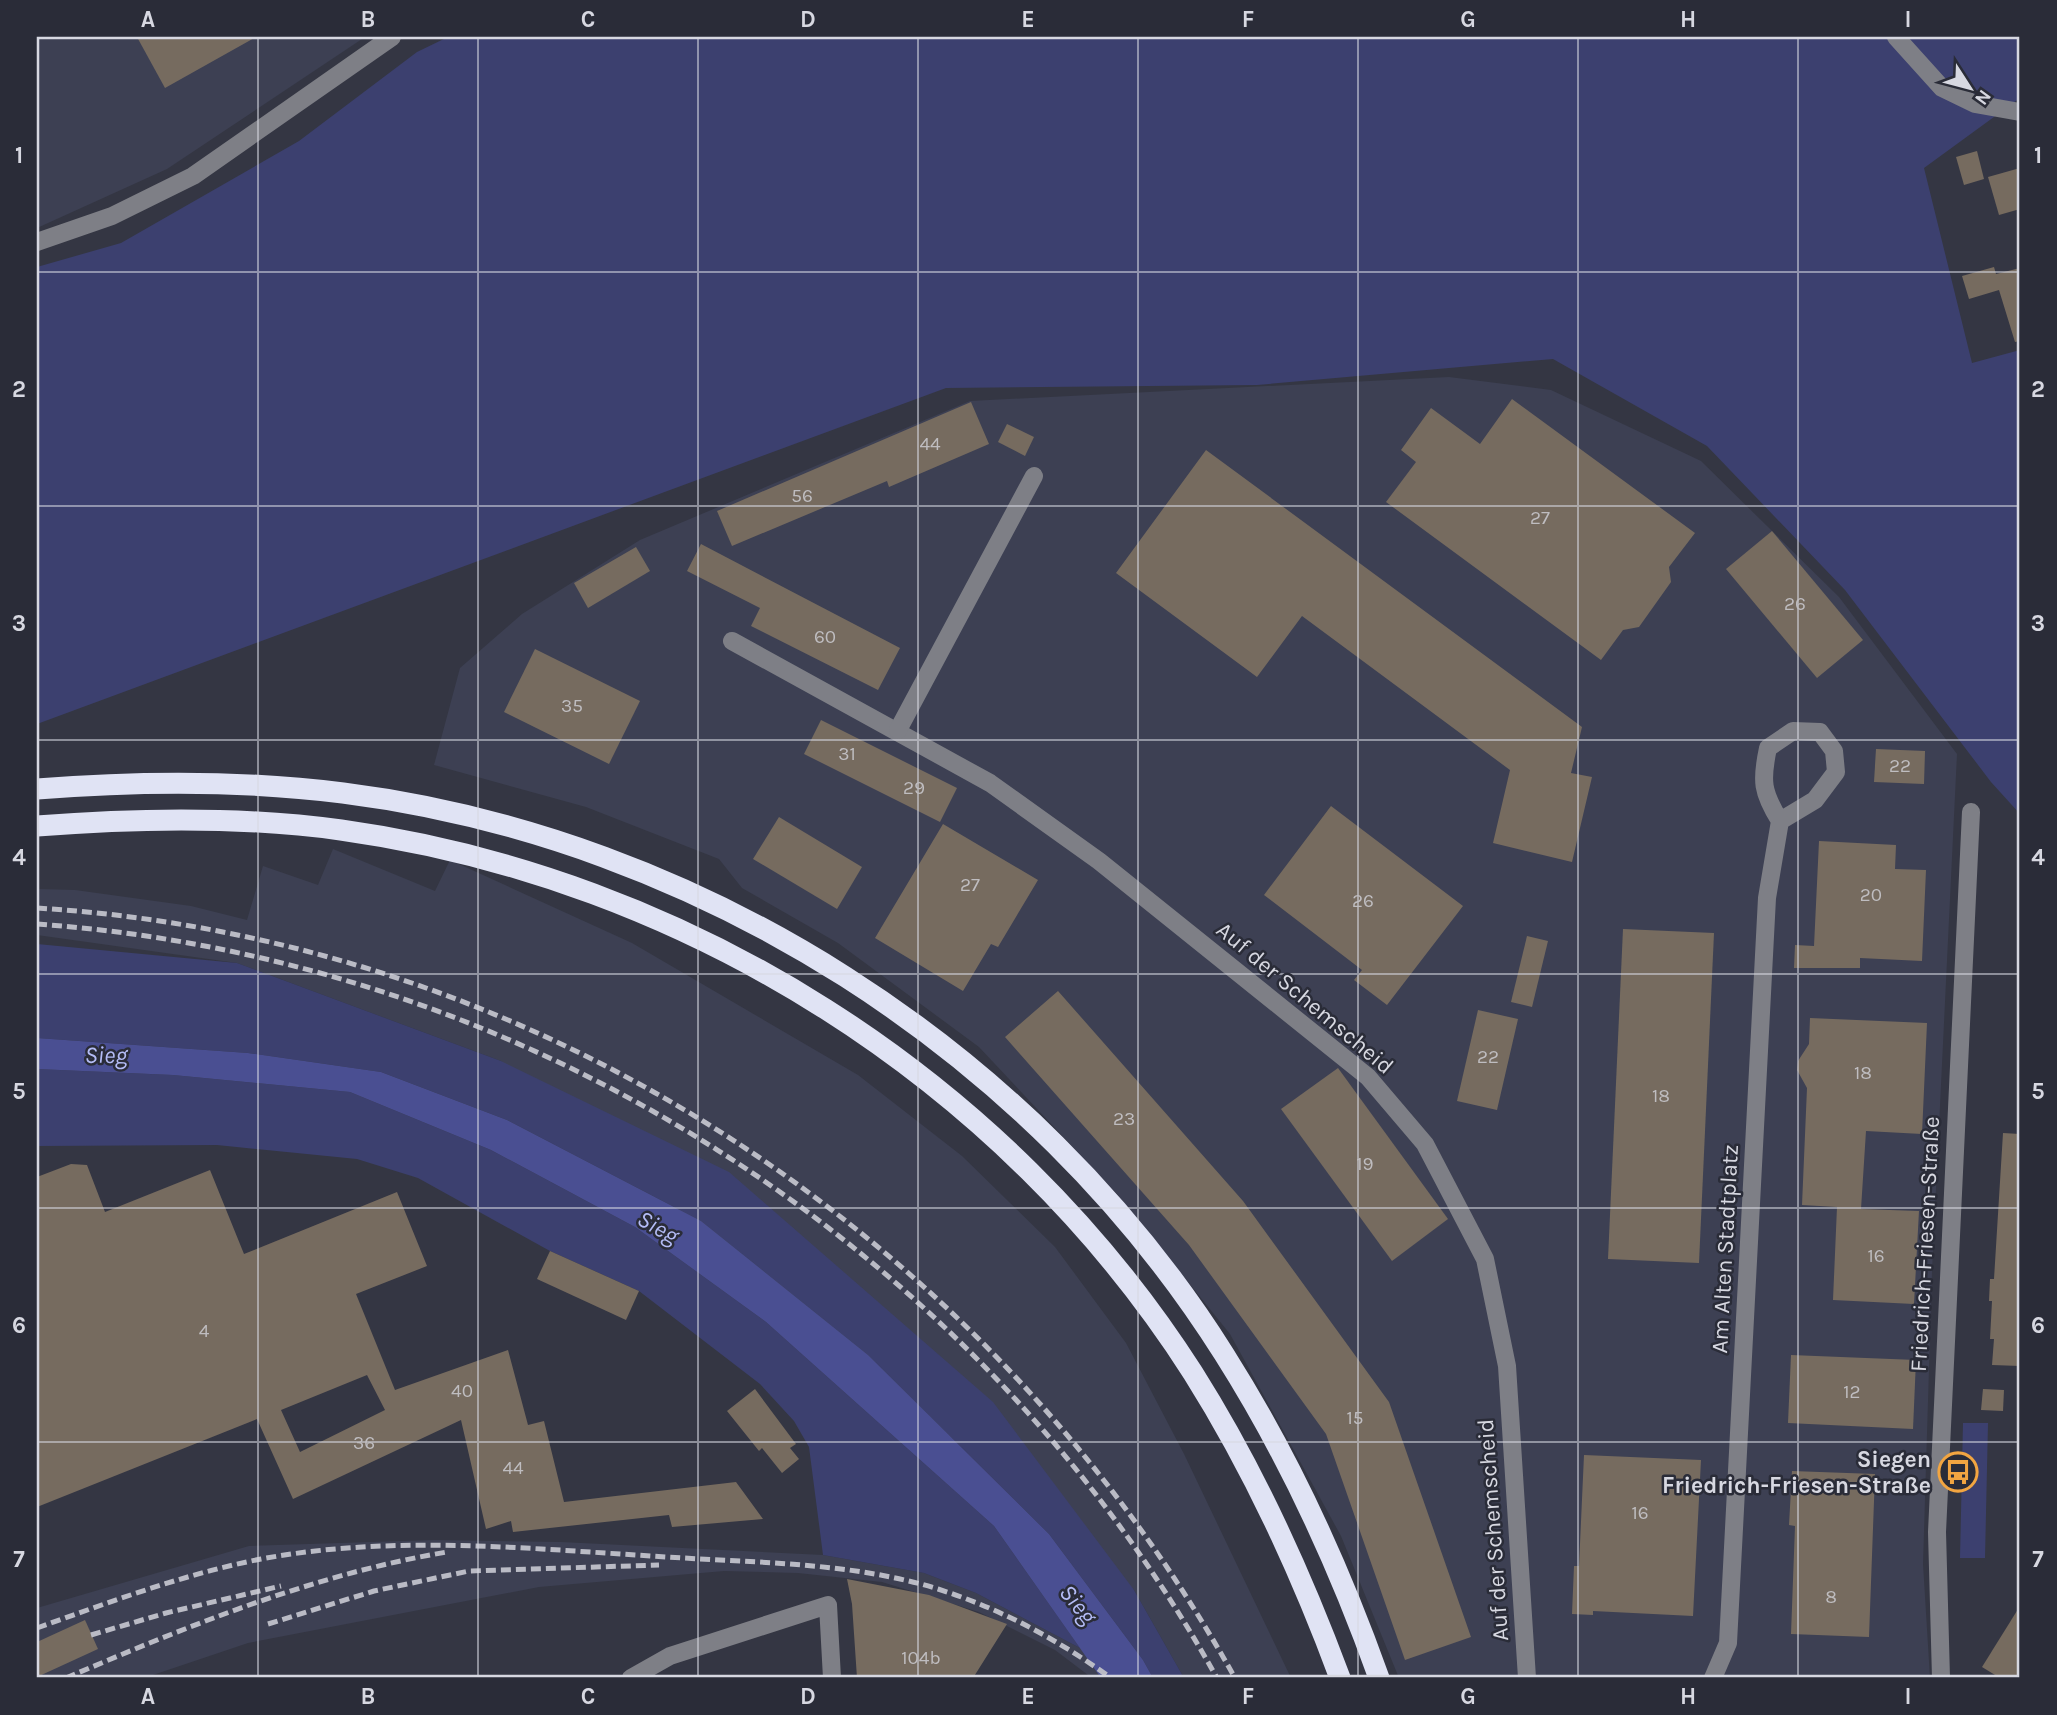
<svg xmlns="http://www.w3.org/2000/svg" width="2057" height="1715" viewBox="0 0 2057 1715" font-family="Karla,sans-serif">
<style>
.built{fill:#3d4053}
.green{fill:#3c406f}
.water{fill:#4a4f92}
.building{fill:#766b5f;fill-rule:evenodd}
.lines{fill:none;stroke-linecap:round;stroke-linejoin:round}
.minor{stroke:#7e7f86;stroke-width:18}
.highway{stroke:#e0e3f4;stroke-width:21}
.rail{stroke:#babbc5;stroke-width:5;stroke-dasharray:10 5;stroke-linecap:butt}
.grid{fill:none;stroke:#d7d8e1;stroke-width:2;stroke-opacity:0.55}
.labels{text-anchor:middle;dominant-baseline:central;stroke-width:5;stroke-linejoin:round;paint-order:stroke}
.number-label{font-size:19px;fill:#bfbdc0}
.street-label{font-size:23px;fill:#d7d8e1;stroke:#2a2c38}
.poi-label{font-size:23px;font-weight:bold;fill:#d7d8e1;stroke:#2a2c38;text-anchor:end}
.water-label{font-size:24px;font-style:italic;fill:#b4bcf6;stroke:#2a2c38}
.neatline{fill:none;stroke:#d7d8e1;stroke-width:2.5}
.grid-label{font-size:23px;text-anchor:middle;font-weight:bold;fill:#d7d8e1}
</style>
<rect width="100%" height="100%" fill="#343643"/>
<g class="built">
<polygon points="37,37 365,37 167,169 37,228"/>
<polygon points="1449,377 1551,390 1701,461 1839,597 1957,754 1932,1271 1923,1564 1930,1678 1399,1678 1341,1536 1230,1334 1117,1194 979,1047 838,943 742,888 719,859 586,807 434,765 460,668 522,614 640,540 970,401"/>
<polygon points="333,849 435,891 450,860 632,943 858,1075 962,1156 1055,1247 1126,1343 1184,1454 1291,1678 1184,1678 1134,1590 501,1061 237,963 37,935 37,889 75,890 191,906 247,920 263,866 318,885"/>
<polygon points="435,1540 561,1542 823,1555 924,1573 976,1593 1080,1648 1119,1678 1092,1678 1055,1650 979,1612 882,1582 798,1573 724,1571 539,1587 248,1643 144,1678 37,1678 37,1608 249,1546"/>
</g>
<g class="green">
<polygon points="448,37 2020,37 2020,98 1924,168 1972,363 2020,350 2020,814 1991,782 1845,590 1707,446 1553,359 1257,385 946,388 37,724 37,267 121,243 299,141 417,52"/>
<polygon points="37,944 237,963 501,1061 729,1172 993,1402 1134,1590 1184,1678 1153,1678 1143,1660 1049,1534 868,1355 701,1221 507,1120 381,1072 248,1053 37,1038"/>
<polygon points="37,1069 173,1075 350,1092 491,1150 635,1227 766,1322 994,1526 1080,1648 976,1593 924,1573 823,1555 809,1447 794,1421 760,1384 639,1291 550,1251 418,1178 357,1159 217,1145 37,1146"/>
<polygon points="1963,1423 1988,1423 1985,1558 1960,1558"/>
</g>
<polygon class="water" points="37,1038 248,1053 381,1072 507,1120 701,1221 868,1355 1049,1534 1143,1660 1153,1678 1101,1678 994,1526 766,1322 635,1227 491,1150 350,1092 173,1075 37,1069"/>
<g class="building">
<polygon points="137,37 256,37 165,88"/>
<polygon points="1977,151 1984,179 1964,185 1956,157"/>
<polygon points="2020,168 2020,209 1999,215 1988,177"/>
<polygon points="1994,267 1996,274 2020,268 2020,341 2015,342 1999,290 1969,299 1962,276"/>
<polygon points="1512,399 1695,533 1669,567 1671,582 1639,627 1623,630 1601,660 1386,502 1416,462 1401,450 1431,408 1480,444"/>
<polygon points="971,402 989,444 889,487 887,481 732,546 717,511"/>
<polygon points="1007,424 1034,437 1025,456 998,442"/>
<polygon points="1206,450 1582,727 1571,773 1592,777 1572,862 1493,843 1510,770 1302,616 1257,677 1116,573"/>
<polygon points="1772,531 1863,640 1817,678 1726,569"/>
<polygon points="701,544 900,648 878,690 751,626 760,608 687,571"/>
<polygon points="636,547 650,571 588,608 574,583"/>
<polygon points="535,649 640,701 609,764 504,712"/>
<polygon points="821,720 957,788 940,822 804,754"/>
<polygon points="1876,749 1925,751 1924,784 1874,782"/>
<polygon points="1331,806 1463,906 1387,1005 1354,980 1362,970 1264,895"/>
<polygon points="779,817 862,867 837,909 753,859"/>
<polygon points="943,824 1038,880 998,947 991,944 963,991 875,938"/>
<polygon points="1819,841 1896,845 1895,869 1926,870 1922,961 1860,958 1860,968 1794,968 1795,945 1814,946"/>
<polygon points="1623,929 1714,933 1699,1263 1608,1259"/>
<polygon points="1527,936 1548,941 1532,1007 1511,1002"/>
<polygon points="1058,991 1243,1201 1389,1402 1471,1637 1405,1660 1326,1434 1189,1245 1005,1037"/>
<polygon points="1478,1010 1518,1019 1497,1110 1457,1101"/>
<polygon points="1810,1018 1927,1023 1922,1134 1866,1131 1861,1209 1919,1211 1914,1304 1833,1300 1837,1207 1802,1205 1807,1088 1797,1070 1798,1061 1809,1044"/>
<polygon points="1338,1068 1448,1219 1392,1261 1281,1109"/>
<polygon points="2003,1133 2020,1134 2020,1366 1992,1365 1994,1339 1990,1339 1992,1301 1989,1301 1990,1279 1994,1279"/>
<path d="M71 1164 87 1165 105 1212 210 1170 244 1254 397 1192 427 1266 356 1294 395 1390 508 1350 528 1425 544 1421 564 1502 736 1482 763 1519 672 1527 669 1515 513 1532 511 1521 486 1529 461 1420 293 1499 257 1419 37 1507V1177ZM367 1375 385 1410 300 1452 281 1410Z"/>
<polygon points="550,1251 639,1291 626,1320 537,1279"/>
<polygon points="1791,1355 1916,1360 1913,1429 1788,1423"/>
<polygon points="755,1389 796,1444 790,1448 799,1459 782,1473 762,1448 759,1451 727,1411"/>
<polygon points="1983,1389 2004,1390 2003,1411 1981,1410"/>
<polygon points="1584,1455 1701,1460 1693,1616 1593,1611 1593,1615 1572,1614 1574,1566 1579,1566"/>
<polygon points="1792,1471 1875,1474 1869,1637 1791,1634 1795,1526 1789,1525"/>
<polygon points="847,1579 929,1595 1007,1624 973,1678 857,1678 852,1604"/>
<polygon points="2020,1606 2020,1678 2000,1678 1982,1667"/>
<polygon points="85,1620 98,1649 37,1677 37,1642"/>
</g>
<g class="lines">
<g class="minor">
<polyline points="1896,37 1942,88 1975,104 2020,112"/>
<polyline points="37,242 112,216 193,176 392,37"/>
<polyline points="732,641 990,783 1099,861 1368,1077 1425,1144 1485,1259 1507,1366 1527,1678"/>
<polyline points="898,730 1034,476"/>
<polyline points="631,1678 670,1656 828,1605 832,1678"/>
<path d="M1713 1678 1728 1643 1767 898 1780 821C1762 792 1761 781 1768 748L1793 731 1820 732 1834 751 1836 772 1815 800 1780 821"/>
<polyline points="1941,1678 1937,1532 1971,812"/>
</g>
<g class="highway">
<path d="M37 789C139 781 241 780 343 793 699 838 1033 1051 1224 1354 1288 1455 1339 1566 1379 1678"/>
<path d="M37 826C138 818 240 816 341 830 686 878 1005 1079 1193 1373 1253 1468 1301 1573 1340 1678"/>
</g>
<g class="rail">
<path d="M37 908C541 939 991 1240 1235 1678"/>
<path d="M37 924C529 959 978 1248 1217 1678"/>
<polyline points="268,1624 374,1591 469,1571 659,1565"/>
<path d="M37 1628C110 1602 184 1574 261 1559 395 1534 532 1549 667 1557 757 1563 851 1562 938 1589 1001 1609 1057 1639 1111 1678"/>
<polyline points="91,1635 166,1613 281,1586"/>
<path d="M66 1678C188 1626 315 1574 447 1552"/>
</g>
</g>
<path class="grid" d="M258 37V1678M478 37V1678M698 37V1678M918 37V1678M1138 37V1678M1358 37V1678M1578 37V1678M1798 37V1678M37 272H2020M37 506H2020M37 740H2020M37 974H2020M37 1208H2020M37 1442H2020"/>
<defs>
<g id="bus-ring" transform="scale(2.0125)"><circle r="9.5" fill="#2a2c38" stroke="#f2a541" stroke-width="1.5"/><path d="M-5-6H5V4H4V6H2V4H-2V6H-4V4H-5ZM-3.5-4V0h7V-4ZM-3.5 1.2v1.5H-2V1.2ZM2 1.2v1.5H3.5V1.2Z" fill="#f2a541"/></g>
</defs>
<g fill-rule="evenodd">
<use href="#bus-ring" x="1958" y="1472"/>
</g>
<g class="labels">
<g class="number-label">
<text x="930" y="444">44</text>
<text x="802" y="496">56</text>
<text x="1540" y="518">27</text>
<text x="1795" y="604">26</text>
<text x="825" y="637">60</text>
<text x="572" y="706">35</text>
<text x="847" y="754">31</text>
<text x="1900" y="766">22</text>
<text x="914" y="788">29</text>
<text x="970" y="885">27</text>
<text x="1871" y="895">20</text>
<text x="1363" y="901">26</text>
<text x="1488" y="1057">22</text>
<text x="1863" y="1073">18</text>
<text x="1661" y="1096">18</text>
<text x="1124" y="1119">23</text>
<text x="1365" y="1164">19</text>
<text x="1876" y="1256">16</text>
<text x="204" y="1331">4</text>
<text x="462" y="1391">40</text>
<text x="1852" y="1392">12</text>
<text x="1355" y="1418">15</text>
<text x="364" y="1443">36</text>
<text x="513" y="1468">44</text>
<text x="1640" y="1513">16</text>
<text x="1831" y="1597">8</text>
<text x="921" y="1658">104b</text>
</g>
<g class="street-label">
<text transform="translate(1305 998) rotate(40)">Auf der Schemscheid</text>
<text transform="translate(1925 1244) rotate(-87)">Friedrich-Friesen-Straße</text>
<text transform="translate(1725 1249) rotate(-87)">Am Alten Stadtplatz</text>
<text transform="translate(1493 1530) rotate(-94)">Auf der Schemscheid</text>
</g>
<g class="poi-label">
<text x="1931" y="1459">Siegen<tspan x="1931" dy="26">Friedrich-Friesen-Straße</tspan></text>
</g>
<g class="water-label">
<text transform="translate(106 1055) rotate(1)">Sieg</text>
<text transform="translate(658 1227) rotate(30)">Sieg</text>
<text transform="translate(1078 1604) rotate(51)">Sieg</text>
</g>
</g>
<rect width="2057" height="1715" fill="none" stroke="#2a2c38" stroke-width="77"/>
<g transform="translate(1970 88) rotate(126)" stroke="#2a2c38" stroke-width="5" paint-order="stroke">
<path d="M0-5L12 26L0 18L-12 26Z" fill="#d7d8e1"/>
<text y="-10" font-size="19" font-weight="bold" text-anchor="middle" fill="#d7d8e1">N</text>
</g>
<rect x="38" y="38" width="1980" height="1638" class="neatline"/>
<g class="grid-label">
<text x="148" y="27">A</text>
<text x="368" y="27">B</text>
<text x="588" y="27">C</text>
<text x="808" y="27">D</text>
<text x="1028" y="27">E</text>
<text x="1248" y="27">F</text>
<text x="1468" y="27">G</text>
<text x="1688" y="27">H</text>
<text x="1908" y="27">I</text>
<text x="19" y="163">1</text>
<text x="2038" y="163">1</text>
<text x="19" y="397">2</text>
<text x="2038" y="397">2</text>
<text x="19" y="631">3</text>
<text x="2038" y="631">3</text>
<text x="19" y="865">4</text>
<text x="2038" y="865">4</text>
<text x="19" y="1099">5</text>
<text x="2038" y="1099">5</text>
<text x="19" y="1333">6</text>
<text x="2038" y="1333">6</text>
<text x="19" y="1567">7</text>
<text x="2038" y="1567">7</text>
<text x="148" y="1704">A</text>
<text x="368" y="1704">B</text>
<text x="588" y="1704">C</text>
<text x="808" y="1704">D</text>
<text x="1028" y="1704">E</text>
<text x="1248" y="1704">F</text>
<text x="1468" y="1704">G</text>
<text x="1688" y="1704">H</text>
<text x="1908" y="1704">I</text>
</g>
</svg>
